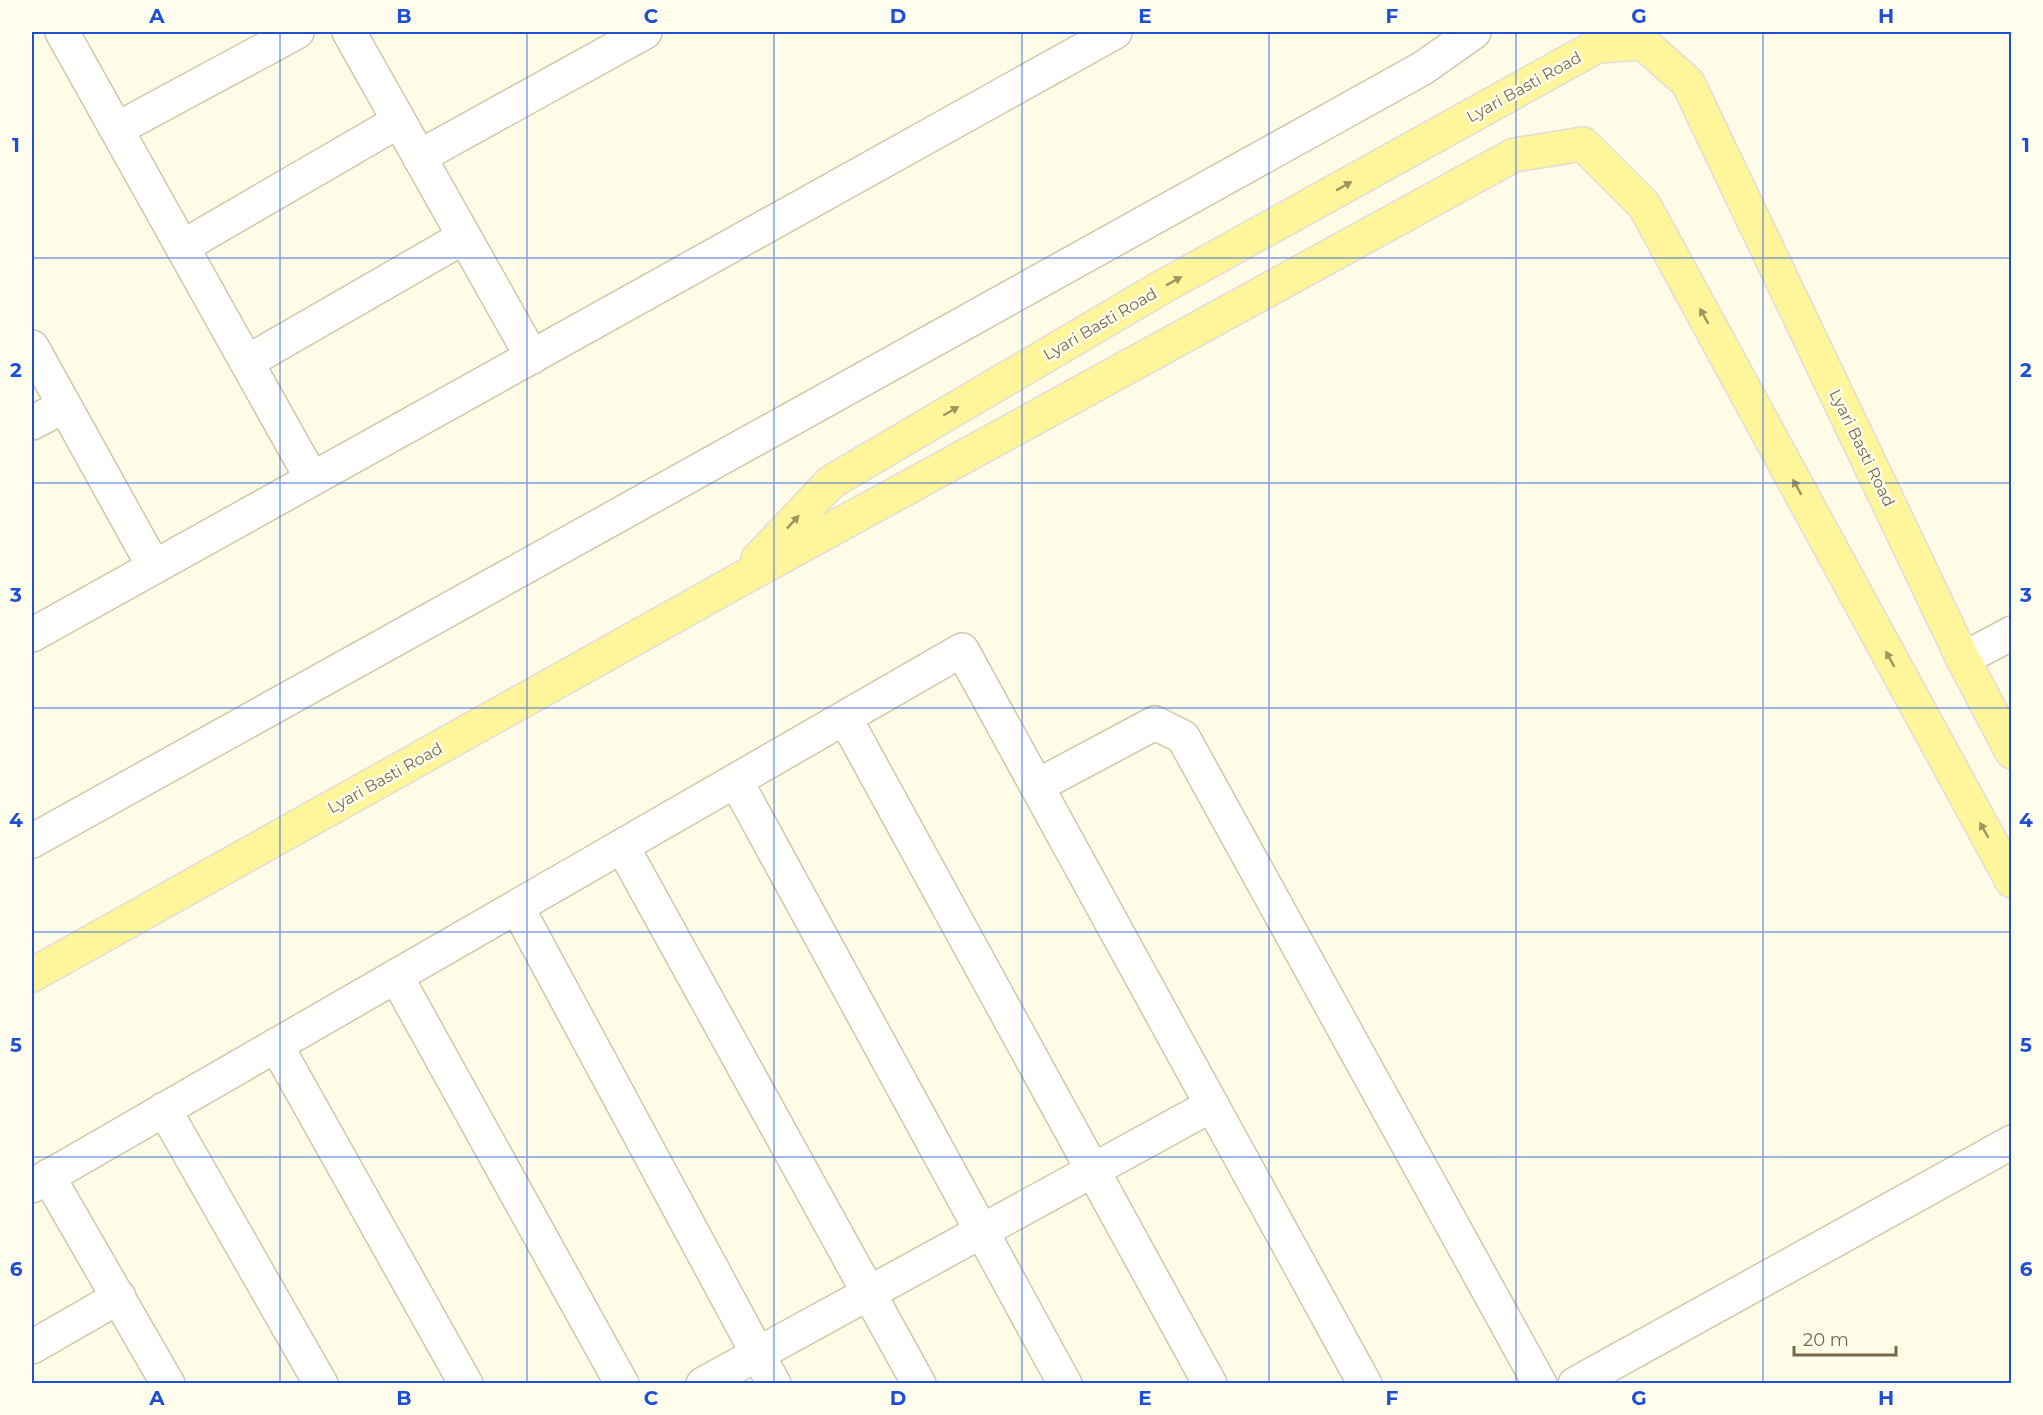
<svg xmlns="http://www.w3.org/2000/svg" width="2043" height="1415" viewBox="0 0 2043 1415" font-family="Montserrat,sans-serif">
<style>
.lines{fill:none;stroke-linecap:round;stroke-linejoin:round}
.minor-casing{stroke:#d1c7aa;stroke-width:36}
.major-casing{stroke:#e2ded7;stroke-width:36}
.minor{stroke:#fff;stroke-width:33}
.major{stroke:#fff69c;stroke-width:33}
.oneway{fill:#a29361}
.grid{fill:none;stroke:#1d4ed8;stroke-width:1.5;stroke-opacity:0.55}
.labels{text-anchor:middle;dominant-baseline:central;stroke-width:5;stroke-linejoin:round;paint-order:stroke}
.street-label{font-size:16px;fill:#7a6848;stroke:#fffdee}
.neatline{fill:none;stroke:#1d4ed8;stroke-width:2}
.grid-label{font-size:20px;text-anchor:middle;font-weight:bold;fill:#1d4ed8}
</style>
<rect width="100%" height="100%" fill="#fefce6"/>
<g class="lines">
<g class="minor-casing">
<g id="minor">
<polyline points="62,32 312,479"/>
<polyline points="349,32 532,357"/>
<polyline points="117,129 297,32"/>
<polyline points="419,157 645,32"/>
<polyline points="182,247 399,121"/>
<polyline points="32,347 154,567"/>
<polyline points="247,362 464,237"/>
<polyline points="32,423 64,406"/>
<polyline points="32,635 1115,32"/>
<polyline points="1963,659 2012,633"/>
<polyline points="845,718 1210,1384"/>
<polyline points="736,781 1065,1384"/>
<polyline points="1037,786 1155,723 1183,737 1540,1384"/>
<polyline points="32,841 1423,68 1474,32"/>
<polyline points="622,846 919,1384"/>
<polyline points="517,907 774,1384"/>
<polyline points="396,976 622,1384"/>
<polyline points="276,1045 466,1384"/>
<polyline points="164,1109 321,1384"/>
<polyline points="48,1176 168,1384"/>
<polyline points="32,1186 962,650 1365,1384"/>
<polyline points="32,1347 119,1297"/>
<polyline points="703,1384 1212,1105"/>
<polyline points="1575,1384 2012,1142"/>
</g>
</g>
<g class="major-casing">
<g id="major">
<polyline points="758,559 831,482 1157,290 1597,46 1643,43 1688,83 1963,659 2012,752"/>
<polyline points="32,975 739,580 1514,155 1583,144 1644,205 2012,881"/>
</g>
</g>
<use href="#minor" class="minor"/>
<use href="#major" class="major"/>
</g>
<defs><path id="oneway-solid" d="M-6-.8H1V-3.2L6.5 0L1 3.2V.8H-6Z" transform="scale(1.5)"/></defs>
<g class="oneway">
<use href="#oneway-solid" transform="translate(1344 186) rotate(-29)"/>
<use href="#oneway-solid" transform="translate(1174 281) rotate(-29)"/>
<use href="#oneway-solid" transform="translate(1704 316) rotate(-119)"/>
<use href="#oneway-solid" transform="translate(951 411) rotate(-30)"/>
<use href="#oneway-solid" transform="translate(1797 487) rotate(-119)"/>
<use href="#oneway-solid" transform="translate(793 522) rotate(-47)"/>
<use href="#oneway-solid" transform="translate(1890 659) rotate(-119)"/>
<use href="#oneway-solid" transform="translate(1984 830) rotate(-119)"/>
</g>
<path class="grid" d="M280 32V1384M527 32V1384M774 32V1384M1022 32V1384M1269 32V1384M1516 32V1384M1763 32V1384M32 258H2012M32 483H2012M32 708H2012M32 932H2012M32 1157H2012"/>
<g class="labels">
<g class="street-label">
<text transform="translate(1524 87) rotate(-29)">Lyari Basti Road</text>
<text transform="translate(1100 324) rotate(-30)">Lyari Basti Road</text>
<text transform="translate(1862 448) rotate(64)">Lyari Basti Road</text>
<text transform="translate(385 778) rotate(-29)">Lyari Basti Road</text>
</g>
</g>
<rect width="2043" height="1415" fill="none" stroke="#fffdee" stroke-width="66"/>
<path d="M1794 1346v9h102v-9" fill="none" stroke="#7a6848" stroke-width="3"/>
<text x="1803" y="1346" font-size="18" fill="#7a6848" stroke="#fffdee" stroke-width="4.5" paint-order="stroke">20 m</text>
<rect x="33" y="33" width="1977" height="1349" class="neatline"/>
<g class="grid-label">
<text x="157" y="23">A</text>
<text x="404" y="23">B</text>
<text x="651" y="23">C</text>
<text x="898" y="23">D</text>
<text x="1145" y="23">E</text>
<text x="1392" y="23">F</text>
<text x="1639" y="23">G</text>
<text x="1886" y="23">H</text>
<text x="16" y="152">1</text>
<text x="2026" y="152">1</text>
<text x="16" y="377">2</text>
<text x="2026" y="377">2</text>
<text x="16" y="602">3</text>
<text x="2026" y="602">3</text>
<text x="16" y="827">4</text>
<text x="2026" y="827">4</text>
<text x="16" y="1052">5</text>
<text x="2026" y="1052">5</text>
<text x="16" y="1276">6</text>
<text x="2026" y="1276">6</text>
<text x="157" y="1405">A</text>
<text x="404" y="1405">B</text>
<text x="651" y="1405">C</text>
<text x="898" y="1405">D</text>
<text x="1145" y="1405">E</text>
<text x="1392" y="1405">F</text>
<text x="1639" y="1405">G</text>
<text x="1886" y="1405">H</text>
</g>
</svg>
